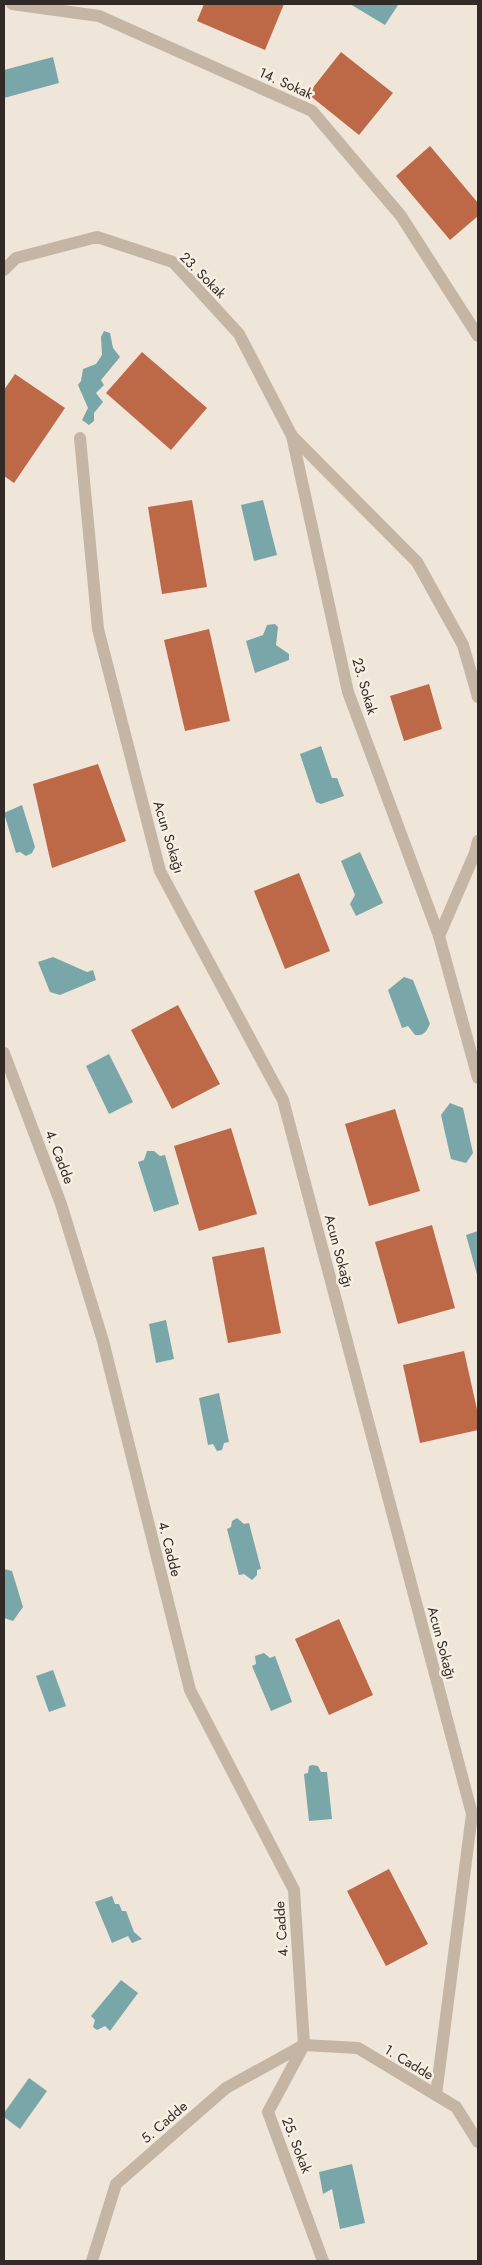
<svg xmlns="http://www.w3.org/2000/svg" width="482" height="2265" viewBox="0 0 482 2265" font-family="Jost,sans-serif">
<style>
.water{fill:#79a6a9}
.building{fill:#bd6847}
.lines{fill:none;stroke-linecap:round;stroke-linejoin:round}
.minor{stroke:#c5b5a5;stroke-width:12}
.labels{text-anchor:middle;dominant-baseline:central;stroke-width:5;stroke-linejoin:round;paint-order:stroke}
.street-label{font-size:14px;fill:#322a26;stroke:#f7efe3}
</style>
<rect width="100%" height="100%" fill="#efe5d8"/>
<g class="water">
<polygon points="350,4 396,4 398,5 385,25"/>
<polygon points="53,57 59,83 4,98 4,70"/>
<polygon points="104,331 110,333 113,348 120,357 101,380 104,385 96,393 103,402 94,413 94,421 89,425 82,420 88,408 78,385 81,381 83,369 96,364 102,355 101,337"/>
<polygon points="263,500 277,555 254,561 241,505"/>
<polygon points="275,624 278,627 276,645 289,654 289,660 255,673 246,641 263,635 267,625"/>
<polygon points="321,746 332,778 337,778 344,796 321,804 316,802 300,754"/>
<polygon points="22,805 35,847 32,853 26,856 20,852 16,853 4,813"/>
<polygon points="360,852 383,903 356,916 350,904 355,895 341,861"/>
<polygon points="53,957 87,972 93,970 96,980 60,995 50,992 38,962"/>
<path d="M404 977 413 980 430 1024C426 1032 424 1036 415 1035L408 1026 402 1028 388 990Z"/>
<polygon points="109,1054 133,1102 109,1114 86,1066"/>
<polygon points="450,1103 463,1108 473,1153 466,1163 451,1159 441,1115"/>
<polygon points="147,1151 154,1151 160,1156 165,1155 179,1204 154,1212 138,1162 144,1160"/>
<polygon points="478,1231 478,1278 466,1235"/>
<polygon points="166,1320 174,1359 156,1363 149,1324"/>
<polygon points="219,1393 229,1442 224,1443 222,1450 217,1451 213,1444 208,1445 199,1398"/>
<polygon points="237,1518 244,1524 249,1523 261,1569 257,1570 257,1575 252,1580 244,1574 239,1575 227,1529 231,1527 232,1521"/>
<polygon points="4,1569 12,1571 23,1607 13,1621 4,1618"/>
<polygon points="264,1653 270,1658 275,1656 292,1702 271,1711 252,1666 256,1664 255,1656"/>
<polygon points="53,1670 66,1706 49,1712 36,1676"/>
<polygon points="312,1765 318,1766 321,1772 327,1772 332,1819 309,1821 304,1774 308,1773 309,1766"/>
<polygon points="112,1896 115,1904 119,1904 122,1911 126,1911 134,1932 142,1939 132,1943 128,1936 112,1943 95,1902"/>
<polygon points="121,1980 138,1993 110,2031 105,2026 97,2030 93,2027 95,2020 91,2016"/>
<polygon points="29,2078 47,2091 20,2129 4,2117 4,2113"/>
<polygon points="352,2164 365,2223 340,2229 332,2189 323,2194 319,2172"/>
</g>
<g class="building">
<polygon points="204,4 284,4 265,50 197,21"/>
<polygon points="341,52 393,93 359,135 308,94"/>
<polygon points="430,146 478,203 478,216 450,240 396,176"/>
<polygon points="142,352 207,408 171,450 106,393"/>
<polygon points="15,374 65,408 14,483 4,476 4,390"/>
<polygon points="192,500 207,587 162,594 148,507"/>
<polygon points="209,629 230,721 185,731 164,640"/>
<polygon points="429,684 442,729 404,741 390,696"/>
<polygon points="98,764 126,841 52,868 33,784"/>
<polygon points="299,873 330,951 285,969 254,891"/>
<polygon points="178,1005 220,1084 172,1109 131,1030"/>
<polygon points="395,1109 420,1191 369,1206 345,1124"/>
<polygon points="231,1128 257,1214 199,1231 174,1146"/>
<polygon points="432,1225 455,1308 398,1324 375,1242"/>
<polygon points="264,1247 281,1333 228,1343 212,1257"/>
<polygon points="464,1351 478,1414 478,1430 420,1443 403,1365"/>
<polygon points="339,1619 373,1695 329,1715 295,1639"/>
<polygon points="389,1869 428,1944 386,1966 347,1891"/>
</g>
<g class="lines">
<g class="minor">
<polyline points="12,4 99,16 312,111 401,216 478,336"/>
<polyline points="4,270 16,258 97,237 173,262 239,334 292,436 348,692 439,936 478,1078"/>
<polyline points="292,436 417,562 463,645 478,697"/>
<polyline points="80,438 98,629 160,871 283,1100 472,1814 436,2095"/>
<polyline points="439,936 475,853 478,841"/>
<polyline points="4,1053 61,1204 103,1341 190,1690 294,1890 304,2045"/>
<polyline points="304,2045 268,2112 323,2261"/>
<polyline points="304,2045 358,2048 456,2107 478,2142"/>
<polyline points="92,2261 116,2184 226,2088 304,2045"/>
</g>
</g>
<g class="labels">
<g class="street-label">
<text transform="translate(286 83) rotate(24)">14. Sokak</text>
<text transform="translate(203 275) rotate(45)">23. Sokak</text>
<text transform="translate(365 686) rotate(74)">23. Sokak</text>
<text transform="translate(169 837) rotate(73)">Acun Sokağı</text>
<text transform="translate(60 1157) rotate(69)">4. Cadde</text>
<text transform="translate(339 1251) rotate(75)">Acun Sokağı</text>
<text transform="translate(170 1549) rotate(76)">4. Cadde</text>
<text transform="translate(442 1643) rotate(75)">Acun Sokağı</text>
<text transform="translate(281 1929) rotate(-94)">4. Cadde</text>
<text transform="translate(409 2062) rotate(31)">1. Cadde</text>
<text transform="translate(164 2122) rotate(-41)">5. Cadde</text>
<text transform="translate(297 2145) rotate(69)">25. Sokak</text>
</g>
</g>
<rect width="482" height="2265" fill="none" stroke="#322a26" stroke-width="10"/>
</svg>
